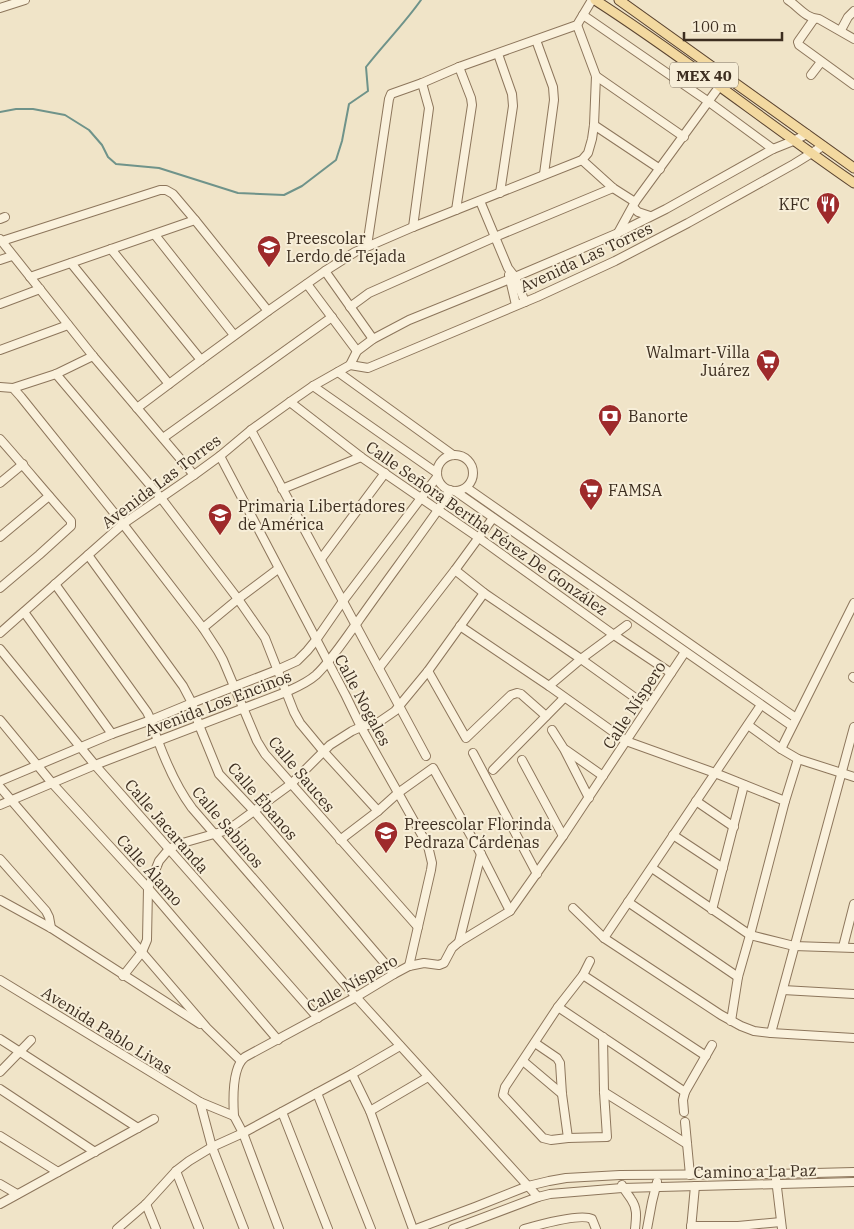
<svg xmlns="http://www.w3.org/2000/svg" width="854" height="1229" viewBox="0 0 854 1229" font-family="'IBM Plex Serif',serif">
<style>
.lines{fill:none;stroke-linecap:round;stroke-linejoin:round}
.stream{stroke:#6f938a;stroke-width:2}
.minor-casing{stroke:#8d765c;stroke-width:10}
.major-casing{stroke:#5b4430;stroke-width:11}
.minor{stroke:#faf1dc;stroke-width:8}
.major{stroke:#f3d9a0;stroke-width:9}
.labels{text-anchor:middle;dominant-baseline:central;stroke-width:4;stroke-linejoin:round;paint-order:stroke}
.shield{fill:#f7eed8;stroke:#756857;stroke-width:1}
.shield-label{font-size:15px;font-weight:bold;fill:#3d2e20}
.poi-label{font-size:16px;fill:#3d2e20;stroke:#f7eed8;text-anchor:start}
.street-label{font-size:16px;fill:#3d2e20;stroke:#f7eed8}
</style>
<rect width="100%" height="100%" fill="#f0e4c8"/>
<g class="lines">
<path class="stream" d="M0 112 16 109H33L65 115 89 130 102 145 108 157 116 164 159 168 238 193 284 195 302 186 336 160 342 141 349 104 368 91 366 67C384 44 404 24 421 0"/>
<g class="minor-casing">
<g id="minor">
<path d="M788 0C799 7 805 18 819 19L854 39"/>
<polyline points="0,8 25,0"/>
<polyline points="583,15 709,102 773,149"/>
<polyline points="814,19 800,39 798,42 799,45 854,85"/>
<polyline points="841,30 848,17 854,11"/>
<polyline points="536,40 553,87 554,100 544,174"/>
<polyline points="498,54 512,94 513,106 500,193"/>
<polyline points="811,75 821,62"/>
<polyline points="596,76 684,137"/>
<polyline points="594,125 660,169"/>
<polyline points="582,160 613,188 635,202"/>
<polyline points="480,201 508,268 515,277 525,302"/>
<polyline points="633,207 638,212 650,216"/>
<polyline points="456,210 472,105 471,98 459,67"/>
<polyline points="0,219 5,217"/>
<polyline points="413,227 429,108 422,83"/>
<polyline points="618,233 635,202 719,87"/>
<polyline points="155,235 234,335"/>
<polyline points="0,239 93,356 194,475"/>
<polyline points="2,241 160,190 166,190 173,194 195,220 268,311"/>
<polyline points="367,246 389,99 391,94 422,83 459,67 577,25 592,0"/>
<polyline points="111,249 201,360"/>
<polyline points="0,260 12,256"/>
<polyline points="71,263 169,384"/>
<polyline points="325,271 373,339"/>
<polyline points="509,275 516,305"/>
<polyline points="30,277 195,220"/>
<polyline points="307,284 357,351"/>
<polyline points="0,304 40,289"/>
<polyline points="350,307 369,293 495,237 613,188"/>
<polyline points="0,350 68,325"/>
<polyline points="350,365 368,368 537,297 615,261 688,223 794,164 823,146"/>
<polyline points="338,372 453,455"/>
<polyline points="56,374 161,498 238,599 265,638 294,712 300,723 324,752 378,811"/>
<polyline points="313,386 437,473"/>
<polyline points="0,387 13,388 21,397 123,524 203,628 218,651 223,660 257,741 265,754 418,927"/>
<polyline points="13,388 56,374 93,356"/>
<polyline points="290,402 361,457 479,538 614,635 671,673"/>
<polyline points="137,408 201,360 268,311 325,271 355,252 413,227 582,160 588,153 592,139 594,125 596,76 577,25"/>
<polyline points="251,430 426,756"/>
<polyline points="163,438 332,317"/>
<path d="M0 439C24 466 47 494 71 521V526L39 555 0 588"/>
<circle cx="455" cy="473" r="18"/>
<polyline points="220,456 346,696 361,727 428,846 432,863 431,870 409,966"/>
<polyline points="0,483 23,464"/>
<polyline points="467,488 796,718"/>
<polyline points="282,489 361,457"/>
<polyline points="455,491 792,726"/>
<polyline points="0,537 49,496"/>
<polyline points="88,555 183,686 192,703 199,725 219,774 254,811 394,974"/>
<polyline points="321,559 385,473"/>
<polyline points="455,570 484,593 581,659 648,707"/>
<path d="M55 584 147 712C152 721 154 731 158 741 167 765 177 788 192 808L356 997 538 1197"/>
<polyline points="24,612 112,734"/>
<polyline points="460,626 549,686 626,741 715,773 785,801"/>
<polyline points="203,628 238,599 278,569"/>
<polyline points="0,633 123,524 194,475 220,456 251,430 290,402 313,386 350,365 357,351 373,339 409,320 515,277 618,233 666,209 773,149 793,141 807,134"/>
<polyline points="0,649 95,765 318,1018"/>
<polyline points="379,668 455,570 493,518"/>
<polyline points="428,671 466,738 511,695 517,693 521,694 546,716"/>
<polyline points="853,677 854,678"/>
<polyline points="549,686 581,659 627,625"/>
<polyline points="0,720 52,783 148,888 278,1040"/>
<polyline points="748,725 781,749 798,759 854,777"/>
<polyline points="552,730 564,749 589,798"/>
<polyline points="781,749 854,603"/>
<polyline points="566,750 603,776"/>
<polyline points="473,753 537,874"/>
<polyline points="522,760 563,836"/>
<polyline points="493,770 564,698"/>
<polyline points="0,781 112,734 151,720 192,703 277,670 297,661 307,651 316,640 343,601 437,477"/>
<polyline points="0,787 207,1028 240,1060"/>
<polyline points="696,801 734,827"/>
<path d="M0 805 95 765 286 692C297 687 307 683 316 675 331 661 347 636 359 620 385 583 412 547 438 510L450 490"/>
<polyline points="673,835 723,868"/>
<polyline points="340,840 378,811 398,793 433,768 481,854 510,911"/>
<polyline points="0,859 46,911 49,917 51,928"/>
<polyline points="652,868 750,935 794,946 854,948"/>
<polyline points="0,900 51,928 200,1024"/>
<polyline points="628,902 738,977"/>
<polyline points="573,908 604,938 721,1015 741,1026 754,1031 771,1033 854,1038"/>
<polyline points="712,910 744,785"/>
<polyline points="604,938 761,705"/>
<polyline points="459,942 481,854"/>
<polyline points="843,947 854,904"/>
<polyline points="590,961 583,975 558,1007 505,1087 503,1095 543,1138 551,1140 568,1138 607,1137 604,1092 603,1037"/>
<polyline points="583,975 706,1056"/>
<polyline points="123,976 142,952 147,940 148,888 159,861 169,849 179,844 228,830 291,784 330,745 352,731 361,727 379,722 395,711 428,671 484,593"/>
<polyline points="0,980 200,1102 234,1116 243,1133 279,1229"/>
<polyline points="783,990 854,994"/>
<polyline points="558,1007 685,1092"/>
<polyline points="731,1021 738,977 750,935 785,801 798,759"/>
<polyline points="771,1033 854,727"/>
<polyline points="0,1039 138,1128"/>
<polyline points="535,1043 557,1058 560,1063 562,1094 568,1138"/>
<polyline points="523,1061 562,1094"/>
<polyline points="0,1072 31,1040"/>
<polyline points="352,1074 370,1111 413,1229"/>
<polyline points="0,1089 95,1152"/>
<polyline points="604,1092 687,1144"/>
<polyline points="317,1093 371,1229"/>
<polyline points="200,1102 212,1147 244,1229"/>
<polyline points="370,1111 428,1077"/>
<polyline points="282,1112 328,1229"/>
<polyline points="684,1112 683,1100 685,1092 712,1045"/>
<path d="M234 1116C233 1100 232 1067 245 1057L356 997 394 974 409 966 424 963 439 965 444 963 452 948 459 942 510 911 563 836 685 652"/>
<polyline points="685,1122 690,1175"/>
<polyline points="0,1136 58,1172"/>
<polyline points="176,1171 199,1229"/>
<polyline points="776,1179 782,1229"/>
<polyline points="0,1184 17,1194"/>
<path d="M622 1185C624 1190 628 1194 631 1199 638 1209 636 1218 635 1229"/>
<polyline points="0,1204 154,1119"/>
<polyline points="146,1204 156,1229"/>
<polyline points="691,1226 738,1226 781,1222"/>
<polyline points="117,1229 146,1204 176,1171 189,1161 212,1147 243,1133 352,1074 400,1046"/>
<polyline points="416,1229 475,1207 528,1186 549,1181 566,1178 620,1175 775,1174 854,1172"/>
<polyline points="453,1229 538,1197 550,1194 622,1188 854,1182"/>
<path d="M524 1229C538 1225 581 1213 592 1219L596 1229"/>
<polyline points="647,1229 652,1202 657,1182"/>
<polyline points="691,1229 695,1186"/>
</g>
</g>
<g class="major-casing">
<g id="major">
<path d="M595 0C684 57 767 123 854 183"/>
<polyline points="619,0 854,168"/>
</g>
</g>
<use href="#minor" class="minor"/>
<use href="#major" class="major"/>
</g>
<defs>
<g id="restaurant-pin" transform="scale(1.25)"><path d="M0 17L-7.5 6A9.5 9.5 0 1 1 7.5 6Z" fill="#9e2a2b" stroke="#f7eed8"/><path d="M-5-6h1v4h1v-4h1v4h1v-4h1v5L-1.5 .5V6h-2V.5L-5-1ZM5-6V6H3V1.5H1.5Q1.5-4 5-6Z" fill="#fff"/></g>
<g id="school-pin" transform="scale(1.25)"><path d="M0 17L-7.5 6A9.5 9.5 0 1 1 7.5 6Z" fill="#9e2a2b" stroke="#f7eed8"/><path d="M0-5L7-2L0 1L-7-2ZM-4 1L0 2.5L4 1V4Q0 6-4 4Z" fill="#fff"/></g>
<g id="supermarket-pin" transform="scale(1.25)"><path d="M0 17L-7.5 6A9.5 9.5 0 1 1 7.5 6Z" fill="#9e2a2b" stroke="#f7eed8"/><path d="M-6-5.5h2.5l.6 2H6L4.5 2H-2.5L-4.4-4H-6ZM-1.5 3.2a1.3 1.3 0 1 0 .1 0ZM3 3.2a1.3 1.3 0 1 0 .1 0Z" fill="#fff"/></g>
<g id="bank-pin" transform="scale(1.25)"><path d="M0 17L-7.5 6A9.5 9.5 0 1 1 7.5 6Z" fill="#9e2a2b" stroke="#f7eed8"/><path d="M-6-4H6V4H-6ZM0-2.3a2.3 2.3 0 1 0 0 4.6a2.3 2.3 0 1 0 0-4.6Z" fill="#fff"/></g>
</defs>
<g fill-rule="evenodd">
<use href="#restaurant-pin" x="828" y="204"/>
<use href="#school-pin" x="269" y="247"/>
<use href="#supermarket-pin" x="768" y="361"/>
<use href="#bank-pin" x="610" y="416"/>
<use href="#supermarket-pin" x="591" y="490"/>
<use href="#school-pin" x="220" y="515"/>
<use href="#school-pin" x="386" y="833"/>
</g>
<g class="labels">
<rect class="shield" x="670" y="62.5" width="68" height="25" rx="4"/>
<g class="shield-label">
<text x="704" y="75">MEX 40</text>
</g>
<g class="poi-label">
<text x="810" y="204" text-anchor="end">KFC</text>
<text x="286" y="238">Preescolar<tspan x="286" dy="18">Lerdo de Tejada</tspan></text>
<text x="750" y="352" text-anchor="end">Walmart-Villa<tspan x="750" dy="18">Juárez</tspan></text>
<text x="628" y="416">Banorte</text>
<text x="608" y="490">FAMSA</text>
<text x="238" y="506">Primaria Libertadores<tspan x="238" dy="18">de América</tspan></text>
<text x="404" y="824">Preescolar Florinda<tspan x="404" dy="18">Pedraza Cárdenas</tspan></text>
</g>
<g class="street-label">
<text transform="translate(586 257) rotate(-25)">Avenida Las Torres</text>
<text transform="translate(161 481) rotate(-37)">Avenida Las Torres</text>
<text transform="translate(487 528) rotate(35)">Calle Señora Bertha Pérez De González</text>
<text transform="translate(363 700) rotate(62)">Calle Nogales</text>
<text transform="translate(218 703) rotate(-21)">Avenida Los Encinos</text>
<text transform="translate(634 705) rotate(-57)">Calle Níspero</text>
<text transform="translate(302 774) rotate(50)">Calle Sauces</text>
<text transform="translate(263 801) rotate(49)">Calle Ébanos</text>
<text transform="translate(167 826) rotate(49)">Calle Jacaranda</text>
<text transform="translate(228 827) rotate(50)">Calle Sabinos</text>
<text transform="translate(150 870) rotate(48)">Calle Álamo</text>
<text transform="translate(352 983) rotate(-29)">Calle Níspero</text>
<text transform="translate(107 1030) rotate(32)">Avenida Pablo Livas</text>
<text transform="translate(755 1171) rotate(-1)">Camino a La Paz</text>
</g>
</g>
<path d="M684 32v8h98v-8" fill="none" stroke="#3d2e20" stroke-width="2.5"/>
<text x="692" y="32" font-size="15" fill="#3d2e20" stroke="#f7eed8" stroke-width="4" paint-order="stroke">100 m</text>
</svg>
